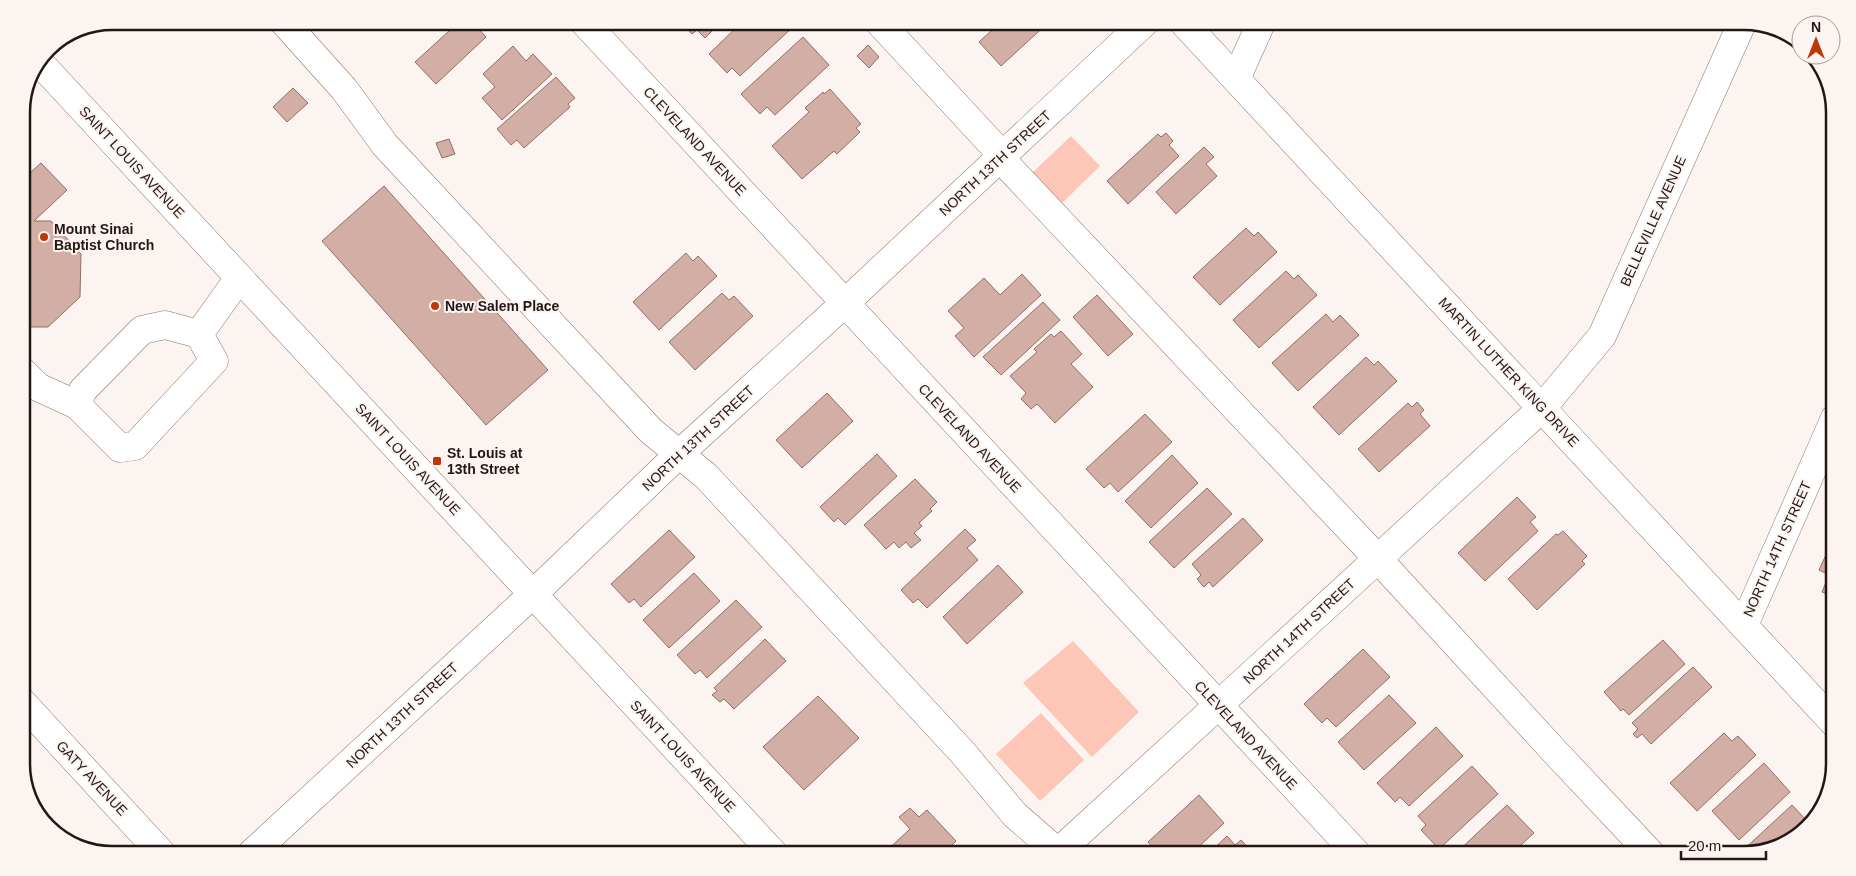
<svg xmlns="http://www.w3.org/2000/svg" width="1856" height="876" viewBox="0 0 1856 876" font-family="Helvetica,sans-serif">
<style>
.green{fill:#fec6b6}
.building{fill:#d3aea4;stroke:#916f65}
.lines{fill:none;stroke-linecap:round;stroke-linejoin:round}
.minor-casing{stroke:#947268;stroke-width:29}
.minor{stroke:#fff;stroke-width:28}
.poi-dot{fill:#c03706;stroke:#fcf4f1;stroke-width:2}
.labels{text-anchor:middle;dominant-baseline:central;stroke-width:4;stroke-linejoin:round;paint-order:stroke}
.street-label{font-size:14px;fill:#241713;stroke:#fcf4f1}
.poi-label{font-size:14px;font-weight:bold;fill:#241713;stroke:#fcf4f1;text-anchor:start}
.rim{fill:none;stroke:#241713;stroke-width:2.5}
</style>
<rect width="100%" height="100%" fill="#fcf4f1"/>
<g class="green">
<polygon points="1071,136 1100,166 1061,204 1032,173"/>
<polygon points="1073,641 1139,712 1092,757 1023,683"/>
<polygon points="1041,713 1084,760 1040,801 996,754"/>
</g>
<g class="building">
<polygon points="460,21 481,21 476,26 486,37 436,84 415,62"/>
<polygon points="680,21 722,21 705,38 697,30 692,34"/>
<polygon points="743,21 787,21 793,27 740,76 732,68 727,73 709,54"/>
<polygon points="1002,21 1050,21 1001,66 979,42"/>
<polygon points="108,22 108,26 87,26"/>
<polygon points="803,37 829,65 775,115 767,107 760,114 741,94"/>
<polygon points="868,45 879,57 869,68 857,56"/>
<polygon points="513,46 526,61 533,54 552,74 502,120 482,98 495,87 483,74"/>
<polygon points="556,77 575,98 568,104 570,107 524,148 517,140 511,145 497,129"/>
<polygon points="293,88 308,103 287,122 273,107"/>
<polygon points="830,89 861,124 856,128 860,132 837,154 834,151 802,179 772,146 809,112 805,108 823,92 824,94"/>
<polygon points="1166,133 1173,141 1169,145 1179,156 1128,204 1107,181 1158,134 1161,137"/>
<polygon points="449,139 455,154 442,158 436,143"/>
<polygon points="1204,147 1214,157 1206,164 1217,176 1176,214 1156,192"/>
<polygon points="41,163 67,190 34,221 51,221 81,254 80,297 48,327 21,327 21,181"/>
<polygon points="384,186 548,370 486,425 322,241"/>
<polygon points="1246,228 1254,236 1258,232 1277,252 1220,305 1193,277"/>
<polygon points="686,253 693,261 698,256 717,276 659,330 633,302"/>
<polygon points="1286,271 1294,279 1298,275 1317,295 1259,348 1233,320"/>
<polygon points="1022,274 1041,295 974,357 955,336 964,328 948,311 984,278 1000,295"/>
<polygon points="722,293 729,300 734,296 753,316 695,370 669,342"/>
<polygon points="1097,295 1133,334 1108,356 1073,317"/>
<polygon points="1043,302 1060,320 1001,375 983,357"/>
<polygon points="1326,314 1333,322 1340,315 1359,335 1298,391 1272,363"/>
<polygon points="1061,331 1082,354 1071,364 1093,387 1055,423 1037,404 1031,409 1021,399 1026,393 1010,376 1037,352 1034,349 1051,334 1054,337"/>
<polygon points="1366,357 1374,365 1378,361 1397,381 1339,435 1313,407"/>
<polygon points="827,393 853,421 802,468 776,440"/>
<polygon points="1417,402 1424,410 1420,414 1430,426 1379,472 1358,449 1408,403 1412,407"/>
<polygon points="1145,414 1172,442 1118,492 1110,483 1104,488 1086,469"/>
<polygon points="877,454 897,476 845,525 838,518 834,522 820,507"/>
<polygon points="1172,455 1198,483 1151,528 1125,501"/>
<polygon points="915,479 937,502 930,509 932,511 919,523 922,526 914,533 921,540 911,548 906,542 899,548 894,542 886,549 864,525"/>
<polygon points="1207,488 1232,514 1174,568 1149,542"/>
<polygon points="1517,497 1536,517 1530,522 1538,531 1485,581 1458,553"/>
<polygon points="1243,518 1263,540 1213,587 1209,582 1204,587 1197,579 1201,575 1192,564"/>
<polygon points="965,529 976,540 967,548 978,560 927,608 918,599 913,603 901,590"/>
<polygon points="669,530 695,557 641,607 634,599 629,603 611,584"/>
<polygon points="1563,531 1587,556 1582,561 1585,564 1537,610 1508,579 1556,534 1558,535"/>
<polygon points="1830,546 1835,549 1835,598 1822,592 1829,575 1819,570"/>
<polygon points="998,565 1023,592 967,644 943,617"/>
<polygon points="694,573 720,601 669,648 643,620"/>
<polygon points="736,600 762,627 707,678 700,670 695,674 677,655"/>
<polygon points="765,639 786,661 734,709 724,699 720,702 712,695 717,691 714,688"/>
<polygon points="1663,640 1685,664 1629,715 1623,709 1621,711 1604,692"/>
<polygon points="1363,649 1390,677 1336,727 1327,718 1322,723 1304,704"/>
<polygon points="1693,667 1712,687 1651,744 1642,734 1637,738 1633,734 1638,729 1632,723"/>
<polygon points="1389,695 1416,723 1364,770 1338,742"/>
<polygon points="818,696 859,738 804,790 763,747"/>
<polygon points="1436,727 1463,756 1409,806 1400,797 1395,802 1377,783"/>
<polygon points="1724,733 1732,741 1738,736 1756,755 1697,811 1670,783"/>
<polygon points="1764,763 1790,792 1739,840 1712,811"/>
<polygon points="1472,766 1498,794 1439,849 1421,830 1426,825 1418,816"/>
<polygon points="1199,795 1224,823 1190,855 1160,855 1148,842"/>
<polygon points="1507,805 1534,833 1510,855 1454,855"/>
<polygon points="1792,805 1809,823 1794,840 1742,855 1740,853"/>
<polygon points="910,808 919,817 927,810 956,841 942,855 882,855 910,829 899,817"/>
<polygon points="1227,836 1235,845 1241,840 1255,855 1207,855"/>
<polygon points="1536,848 1543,855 1528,855"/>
</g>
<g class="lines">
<g class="minor-casing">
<g id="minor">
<polyline points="283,21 344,89 385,145 651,431 706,476 963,753 1015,815 1061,855"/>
<polyline points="583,21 1358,855"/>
<polyline points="878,21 1002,155"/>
<polyline points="1182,21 1835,724"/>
<polyline points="41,64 775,855"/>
<polyline points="1236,79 1262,21"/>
<polyline points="1000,158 1378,559 1556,753 1652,855"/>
<polyline points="199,334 214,361 135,446 120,448 77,405 83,390 142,330 165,325 199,334 239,278"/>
<polyline points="21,370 38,387 77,405"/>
<polyline points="1744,625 1835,418"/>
<polyline points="21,701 163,855"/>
<polyline points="250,855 533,594 679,454 845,303 1146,21"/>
<polyline points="1055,855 1542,408 1602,336 1743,21"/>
</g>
</g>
<use href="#minor" class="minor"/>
</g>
<g class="poi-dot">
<circle cx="44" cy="237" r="5"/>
<circle cx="435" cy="306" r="5"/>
<rect x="432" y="456" width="10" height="10" rx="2.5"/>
</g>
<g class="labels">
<g class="street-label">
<text transform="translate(695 141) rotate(47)">CLEVELAND AVENUE</text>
<text transform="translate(132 162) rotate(47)">SAINT LOUIS AVENUE</text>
<text transform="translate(995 163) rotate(-43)">NORTH 13TH STREET</text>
<text transform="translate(1653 221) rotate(-66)">BELLEVILLE AVENUE</text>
<text transform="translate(1509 372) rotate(47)">MARTIN LUTHER KING DRIVE</text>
<text transform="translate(698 438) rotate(-43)">NORTH 13TH STREET</text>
<text transform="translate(970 438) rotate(47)">CLEVELAND AVENUE</text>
<text transform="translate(408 459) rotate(47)">SAINT LOUIS AVENUE</text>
<text transform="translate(1777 549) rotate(-66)">NORTH 14TH STREET</text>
<text transform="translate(1299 631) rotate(-43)">NORTH 14TH STREET</text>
<text transform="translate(402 715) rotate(-43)">NORTH 13TH STREET</text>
<text transform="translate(1246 735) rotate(47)">CLEVELAND AVENUE</text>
<text transform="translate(683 756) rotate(47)">SAINT LOUIS AVENUE</text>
<text transform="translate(92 778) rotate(47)">GATY AVENUE</text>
</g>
<g class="poi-label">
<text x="54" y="229">Mount Sinai<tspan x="54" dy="16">Baptist Church</tspan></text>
<text x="445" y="306">New Salem Place</text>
<text x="447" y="453">St. Louis at<tspan x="447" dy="16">13th Street</tspan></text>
</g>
</g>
<path d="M0 0H1856V876H0ZM112 30H1744A82 82 0 0 1 1826 112V764A82 82 0 0 1 1744 846H112A82 82 0 0 1 30 764V112A82 82 0 0 1 112 30Z" fill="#fcf4f1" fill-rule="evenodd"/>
<path class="rim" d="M112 30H1744A82 82 0 0 1 1826 112V764A82 82 0 0 1 1744 846H112A82 82 0 0 1 30 764V112A82 82 0 0 1 112 30Z"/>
<g transform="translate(1816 40)"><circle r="24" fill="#fcf4f1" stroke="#a69c98"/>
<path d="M0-4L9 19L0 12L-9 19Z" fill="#c03706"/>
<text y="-8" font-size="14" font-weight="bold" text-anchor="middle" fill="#241713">N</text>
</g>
<path d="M1681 851v8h85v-8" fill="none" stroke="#241713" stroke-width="2.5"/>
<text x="1688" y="851" font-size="15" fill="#241713" stroke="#fcf4f1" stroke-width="4" paint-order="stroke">20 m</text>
</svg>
